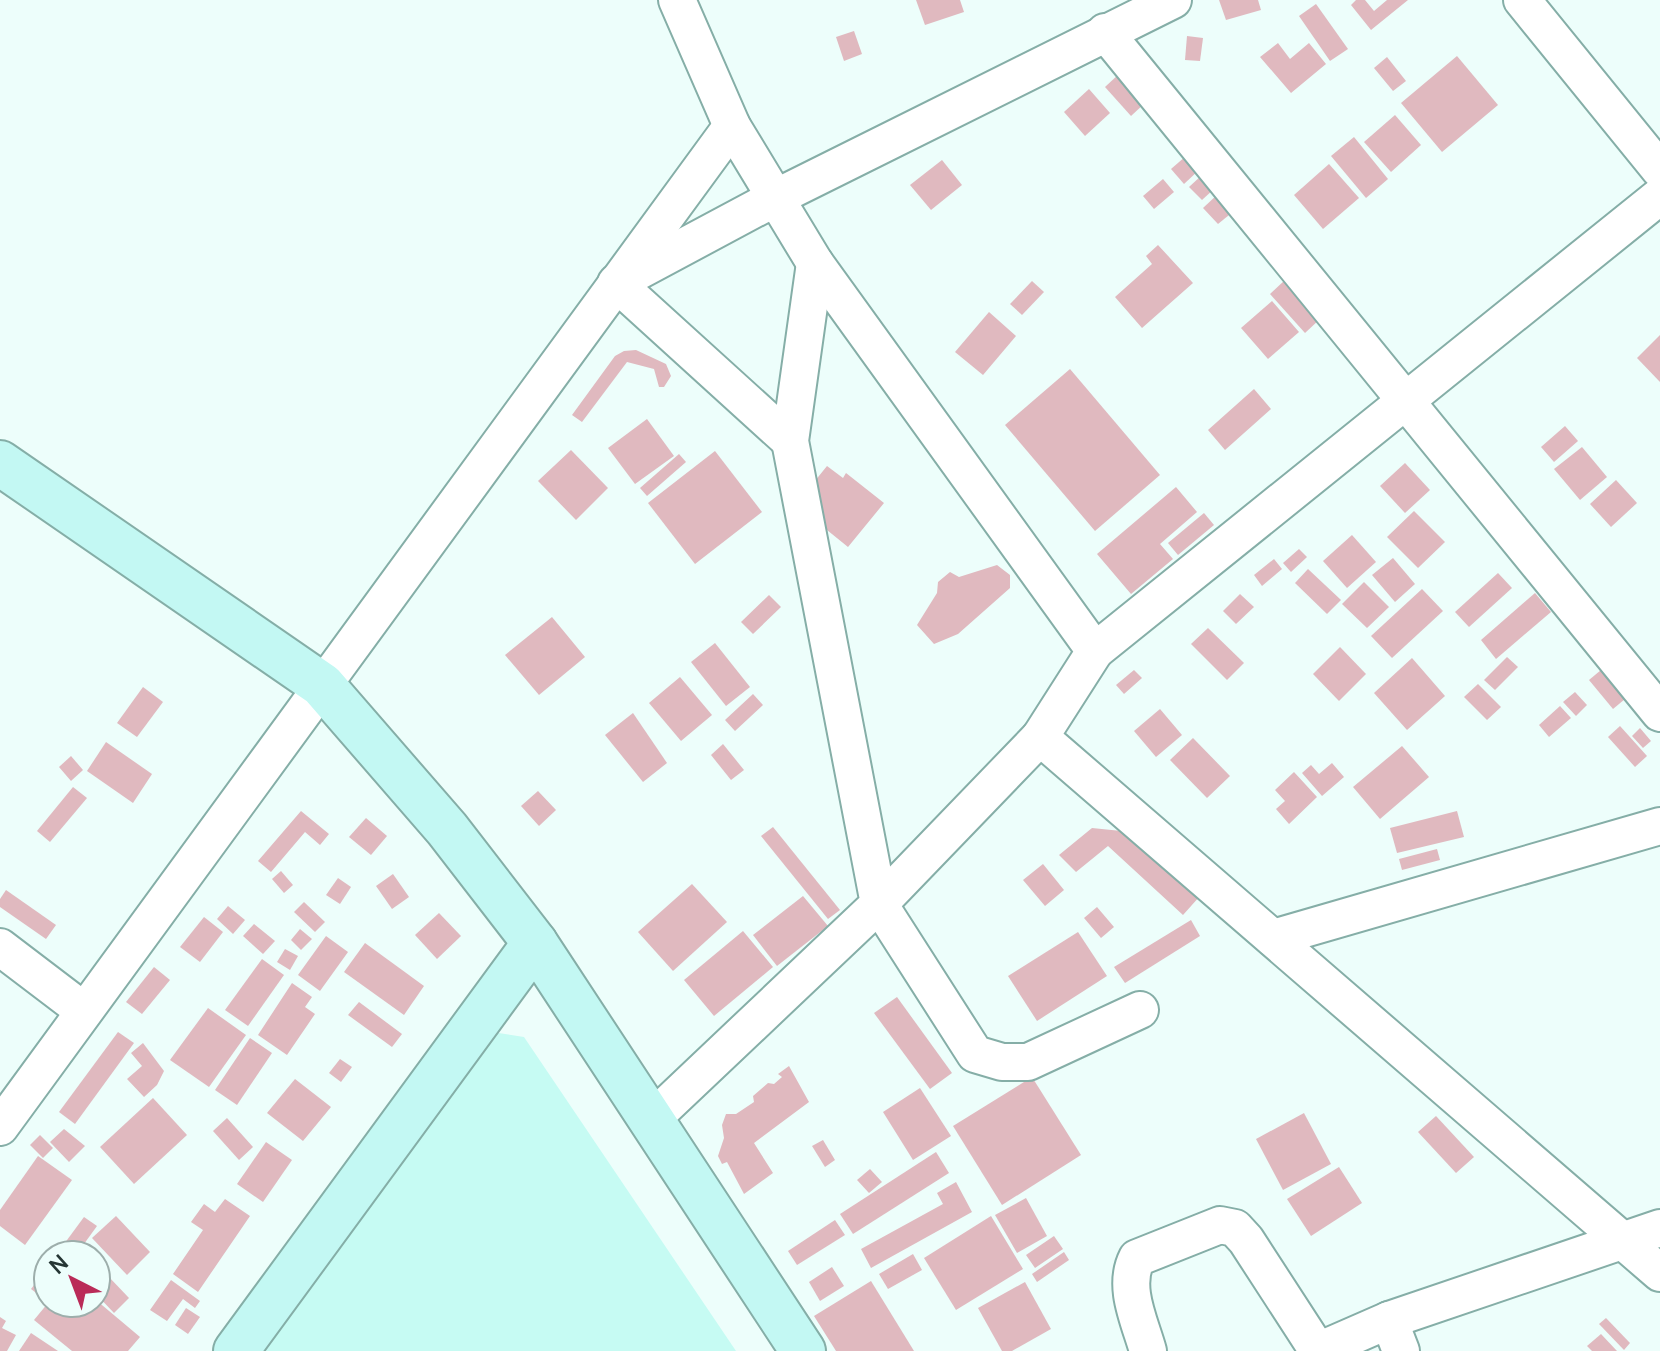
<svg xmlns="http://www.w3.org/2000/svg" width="1660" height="1351" viewBox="0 0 1660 1351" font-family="Manrope,sans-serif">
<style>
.built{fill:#c6fbf3}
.building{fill:#e0b9bf}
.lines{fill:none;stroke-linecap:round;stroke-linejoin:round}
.street-casing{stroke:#85aea7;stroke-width:40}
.secondary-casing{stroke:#85aea7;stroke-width:48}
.street{stroke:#fff;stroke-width:36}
.secondary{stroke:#c3f8f3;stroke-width:44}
</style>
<rect width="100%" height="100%" fill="#edfefb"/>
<polygon class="built" points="492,1032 524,1037 736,1351 264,1351"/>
<g class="building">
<polygon points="916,0 960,0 964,12 925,25"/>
<polygon points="1219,0 1258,0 1261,10 1226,20"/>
<polygon points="1356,0 1365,0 1374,11 1387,0 1408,0 1371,30 1351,5"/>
<polygon points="1316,4 1348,49 1330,61 1299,16"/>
<polygon points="854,31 862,54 844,61 836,37"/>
<polygon points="1187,36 1203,38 1200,61 1185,60"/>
<polygon points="1278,43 1290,59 1309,43 1326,64 1291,93 1260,57"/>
<polygon points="1457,56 1498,105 1442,152 1401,103"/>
<polygon points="1387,57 1406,81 1393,91 1374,68"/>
<polygon points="1119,74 1145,103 1131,116 1105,87"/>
<polygon points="1089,89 1110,113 1085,136 1064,112"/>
<polygon points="1395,115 1421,145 1391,172 1364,142"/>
<polygon points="1354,137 1388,179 1366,198 1331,156"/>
<polygon points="1186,156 1199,170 1184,184 1171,169"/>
<polygon points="942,160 962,185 931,210 910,185"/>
<polygon points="1329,164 1359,198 1323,229 1294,195"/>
<polygon points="1202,175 1214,189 1202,200 1189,187"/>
<polygon points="1163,179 1174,192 1154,209 1143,196"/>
<polygon points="1218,194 1234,211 1218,224 1203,208"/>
<polygon points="1158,245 1193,283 1142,328 1115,297 1152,264 1146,256"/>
<polygon points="1285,280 1320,319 1305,333 1270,294"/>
<polygon points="1032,281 1044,292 1022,315 1010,304"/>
<polygon points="1272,301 1299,332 1268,359 1241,328"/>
<polygon points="989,312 1016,336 983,375 955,352"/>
<polygon points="1660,335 1660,382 1637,358"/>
<polygon points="636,350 666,364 671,376 664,387 659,387 654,369 627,362 582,422 572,415 615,356 624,351"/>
<polygon points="1070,369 1160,475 1095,531 1005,425"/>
<polygon points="1254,389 1271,409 1225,450 1208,430"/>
<polygon points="647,419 674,456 635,484 608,448"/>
<polygon points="1565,426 1578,441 1554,462 1541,447"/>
<polygon points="1582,447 1607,477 1580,500 1554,469"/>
<polygon points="571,450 608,488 576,520 538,481"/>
<polygon points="715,451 762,512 695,564 648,503"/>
<polygon points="679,454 686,462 647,496 640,488"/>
<polygon points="1405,463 1430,490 1405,513 1380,486"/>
<polygon points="827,466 843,478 846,473 884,503 848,547 811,517 821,504 806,492"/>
<polygon points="1616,480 1637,503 1611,527 1590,504"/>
<polygon points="1176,487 1197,512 1160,544 1173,559 1131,594 1097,554"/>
<polygon points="1414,511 1445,542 1418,568 1387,537"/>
<polygon points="1204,513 1214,525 1178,555 1168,543"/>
<polygon points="1352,535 1376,562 1347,588 1323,561"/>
<polygon points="1299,549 1307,557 1291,572 1283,563"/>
<polygon points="1393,558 1415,584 1395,602 1372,575"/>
<polygon points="1274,559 1282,569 1262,586 1254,575"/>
<polygon points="997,565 1010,575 1010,588 958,634 934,644 917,625 937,593 938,582 950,572 959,577"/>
<polygon points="1308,569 1341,600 1327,614 1295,583"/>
<polygon points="1498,573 1512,588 1469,627 1455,612"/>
<polygon points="1364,582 1389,607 1367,628 1342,604"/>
<polygon points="1422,589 1443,611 1392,658 1371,636"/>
<polygon points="1535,593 1551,612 1496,659 1481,640"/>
<polygon points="1240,594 1254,607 1236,624 1223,611"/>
<polygon points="769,595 781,607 753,634 741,622"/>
<polygon points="552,617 585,657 539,695 505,655"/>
<polygon points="1208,628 1244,663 1227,680 1191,644"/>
<polygon points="715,643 750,687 726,706 691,662"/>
<polygon points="1340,647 1366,674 1339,701 1313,674"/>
<polygon points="1507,657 1518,667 1495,690 1484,680"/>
<polygon points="1412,658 1445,696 1407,730 1374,693"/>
<polygon points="1134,670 1142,678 1124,694 1116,685"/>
<polygon points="1601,670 1625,699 1613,709 1589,680"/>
<polygon points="680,677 712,715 681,741 649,703"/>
<polygon points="1478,684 1501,707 1487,720 1464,697"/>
<polygon points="143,687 163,702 137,737 117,723"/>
<polygon points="1575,692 1587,705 1576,716 1563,702"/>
<polygon points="753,694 763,705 735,731 725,720"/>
<polygon points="1560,706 1571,718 1549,737 1539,725"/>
<polygon points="1160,709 1182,735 1156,757 1134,731"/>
<polygon points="633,713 667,763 643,782 605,735"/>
<polygon points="1620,726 1647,756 1635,767 1608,737"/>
<polygon points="1640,728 1651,741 1643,748 1632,736"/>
<polygon points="1193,738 1230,776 1207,798 1170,760"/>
<polygon points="106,742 152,774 133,803 87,771"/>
<polygon points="723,744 744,770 731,780 711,755"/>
<polygon points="1402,746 1429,777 1380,819 1353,787"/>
<polygon points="71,756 83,770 71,781 59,767"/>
<polygon points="1332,763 1344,777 1322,796 1302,773 1311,765 1319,774"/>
<polygon points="1294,772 1317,797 1289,824 1276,809 1285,801 1275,790"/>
<polygon points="73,787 87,798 50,842 37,831"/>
<polygon points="538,791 556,810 539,826 521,806"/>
<polygon points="301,811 329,834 320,845 305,832 271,872 258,861"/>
<polygon points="1457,811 1464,837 1397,853 1390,828"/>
<polygon points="366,818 387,836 371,855 349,837"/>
<polygon points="773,827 840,910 828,919 761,836"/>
<polygon points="1092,828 1131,832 1200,896 1183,915 1108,846 1076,872 1059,855"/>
<polygon points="1437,849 1440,860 1402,870 1399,859"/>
<polygon points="1043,864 1064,890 1045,906 1023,880"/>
<polygon points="281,871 293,885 284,893 272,879"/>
<polygon points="393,874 409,897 392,909 376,886"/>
<polygon points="338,878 351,887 340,904 326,895"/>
<polygon points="692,884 727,922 673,971 638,932"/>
<polygon points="6,890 56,925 46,939 0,907 0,899"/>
<polygon points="803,896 828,926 777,966 753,935"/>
<polygon points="304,902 325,922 315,932 294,912"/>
<polygon points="228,906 245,920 233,934 217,919"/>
<polygon points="1097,907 1114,927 1101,938 1084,918"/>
<polygon points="439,913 461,936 437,959 415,935"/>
<polygon points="204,917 223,932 200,962 180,947"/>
<polygon points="1191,920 1200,936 1125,983 1114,967"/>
<polygon points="254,924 275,941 263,954 243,936"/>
<polygon points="300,929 312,939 301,950 291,940"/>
<polygon points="743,931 773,967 714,1016 684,980"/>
<polygon points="1078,932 1107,976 1037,1021 1008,976"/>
<polygon points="326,936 348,952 320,991 298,975"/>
<polygon points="365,943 424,986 404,1015 344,972"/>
<polygon points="285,949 298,956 290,970 277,962"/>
<polygon points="262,959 284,975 248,1026 225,1010"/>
<polygon points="154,967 170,980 142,1014 126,1002"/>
<polygon points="292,983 312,997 305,1007 315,1014 287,1055 258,1035"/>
<polygon points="897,997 952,1073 930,1089 874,1013"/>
<polygon points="359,1002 402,1034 392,1047 348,1015"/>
<polygon points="208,1008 246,1035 209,1087 170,1060"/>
<polygon points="118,1032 134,1043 75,1124 59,1112"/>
<polygon points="250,1038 272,1053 237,1105 215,1090"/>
<polygon points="143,1043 164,1071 157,1085 144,1097 127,1079 142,1066 131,1053"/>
<polygon points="340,1059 352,1067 341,1082 329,1073"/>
<polygon points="789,1066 809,1102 754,1143 773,1173 744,1194 727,1162 722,1164 718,1156 724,1138 722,1125 726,1114 736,1114 754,1102 753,1096 768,1083 774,1084 782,1077 778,1074"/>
<polygon points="1032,1077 1081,1155 1002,1205 953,1126"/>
<polygon points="295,1079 331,1107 303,1141 267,1113"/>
<polygon points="920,1088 951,1136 913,1160 883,1112"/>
<polygon points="153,1098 187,1135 134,1184 100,1147"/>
<polygon points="1304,1113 1331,1164 1283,1190 1256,1139"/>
<polygon points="1436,1116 1474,1157 1456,1173 1418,1132"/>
<polygon points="227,1118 253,1147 239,1160 213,1131"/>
<polygon points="64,1129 85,1146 69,1162 50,1142"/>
<polygon points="40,1135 53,1148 43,1158 30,1145"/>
<polygon points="823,1140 835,1160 825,1167 812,1146"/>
<polygon points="266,1142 292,1160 263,1202 237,1184"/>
<polygon points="936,1152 949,1173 853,1234 840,1214"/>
<polygon points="38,1156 72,1180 25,1245 0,1226 0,1210"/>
<polygon points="1339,1167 1362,1203 1311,1236 1287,1199"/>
<polygon points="870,1169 882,1182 869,1193 857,1180"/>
<polygon points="956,1182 972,1212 871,1268 861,1249 943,1204 937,1193"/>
<polygon points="1026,1198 1047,1236 1017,1253 995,1215"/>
<polygon points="225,1199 250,1216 198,1292 173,1274 203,1230 191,1222 204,1204 215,1212"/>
<polygon points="116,1216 150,1252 127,1275 92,1238"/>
<polygon points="991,1216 1023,1269 956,1310 924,1258"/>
<polygon points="84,1217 97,1226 76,1255 56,1255"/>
<polygon points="835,1220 845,1235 797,1265 788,1251"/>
<polygon points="1054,1236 1063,1249 1035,1268 1026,1255"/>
<polygon points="1064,1252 1069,1260 1037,1282 1032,1274"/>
<polygon points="913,1254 922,1270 888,1289 879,1274"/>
<polygon points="48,1267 48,1294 44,1299 31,1289"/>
<polygon points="832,1267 844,1286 820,1301 809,1282"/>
<polygon points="108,1276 129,1298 114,1313 96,1294 96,1288"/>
<polygon points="171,1280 200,1301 195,1308 183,1299 167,1321 150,1310"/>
<polygon points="871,1281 914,1351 836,1351 814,1316"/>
<polygon points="1025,1282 1051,1329 1012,1351 1002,1351 978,1308"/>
<polygon points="96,1300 140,1337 128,1351 72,1351 34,1320 48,1303"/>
<polygon points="186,1308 200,1317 188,1334 175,1325"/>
<polygon points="0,1317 6,1321 2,1328 16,1335 7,1351 0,1351"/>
<polygon points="1606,1318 1630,1343 1624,1350 1599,1324"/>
<polygon points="31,1333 58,1351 19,1351"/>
<polygon points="1601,1334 1617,1351 1592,1351 1587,1346"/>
</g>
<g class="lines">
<g class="street-casing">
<g id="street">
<polyline points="677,0 732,126 815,263 1095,651 1040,737 1660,1273"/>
<polyline points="1522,0 1660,170"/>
<polyline points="1105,32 1660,713"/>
<polyline points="790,441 616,283 777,197 1173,0"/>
<polyline points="1095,651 1660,196"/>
<polyline points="1040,737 879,904 975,1054 1002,1062 1028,1062 1140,1010"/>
<polyline points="1273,938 1660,826"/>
<polyline points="0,947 84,1011"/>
<polyline points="651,1120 879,904 790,441 815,263"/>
<polyline points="0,1127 732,126"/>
<polyline points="1389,1320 1401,1351"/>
<path d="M1148 1351C1140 1322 1122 1287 1137 1258L1220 1225 1235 1228 1246 1240 1318 1351"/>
<polyline points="1318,1351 1389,1320 1660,1228"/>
</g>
</g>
<g class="secondary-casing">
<g id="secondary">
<polyline points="0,463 322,685 447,829 535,943 803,1351"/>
<polyline points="236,1351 535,943"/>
</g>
</g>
<use href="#street" class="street"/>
<use href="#secondary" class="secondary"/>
</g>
<g transform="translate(72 1279) rotate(318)"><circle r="38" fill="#edfefb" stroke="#9daeab" stroke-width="2"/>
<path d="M0-6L14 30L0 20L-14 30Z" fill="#ba2b58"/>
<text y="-12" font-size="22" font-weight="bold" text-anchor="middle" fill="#253634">N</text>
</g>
</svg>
